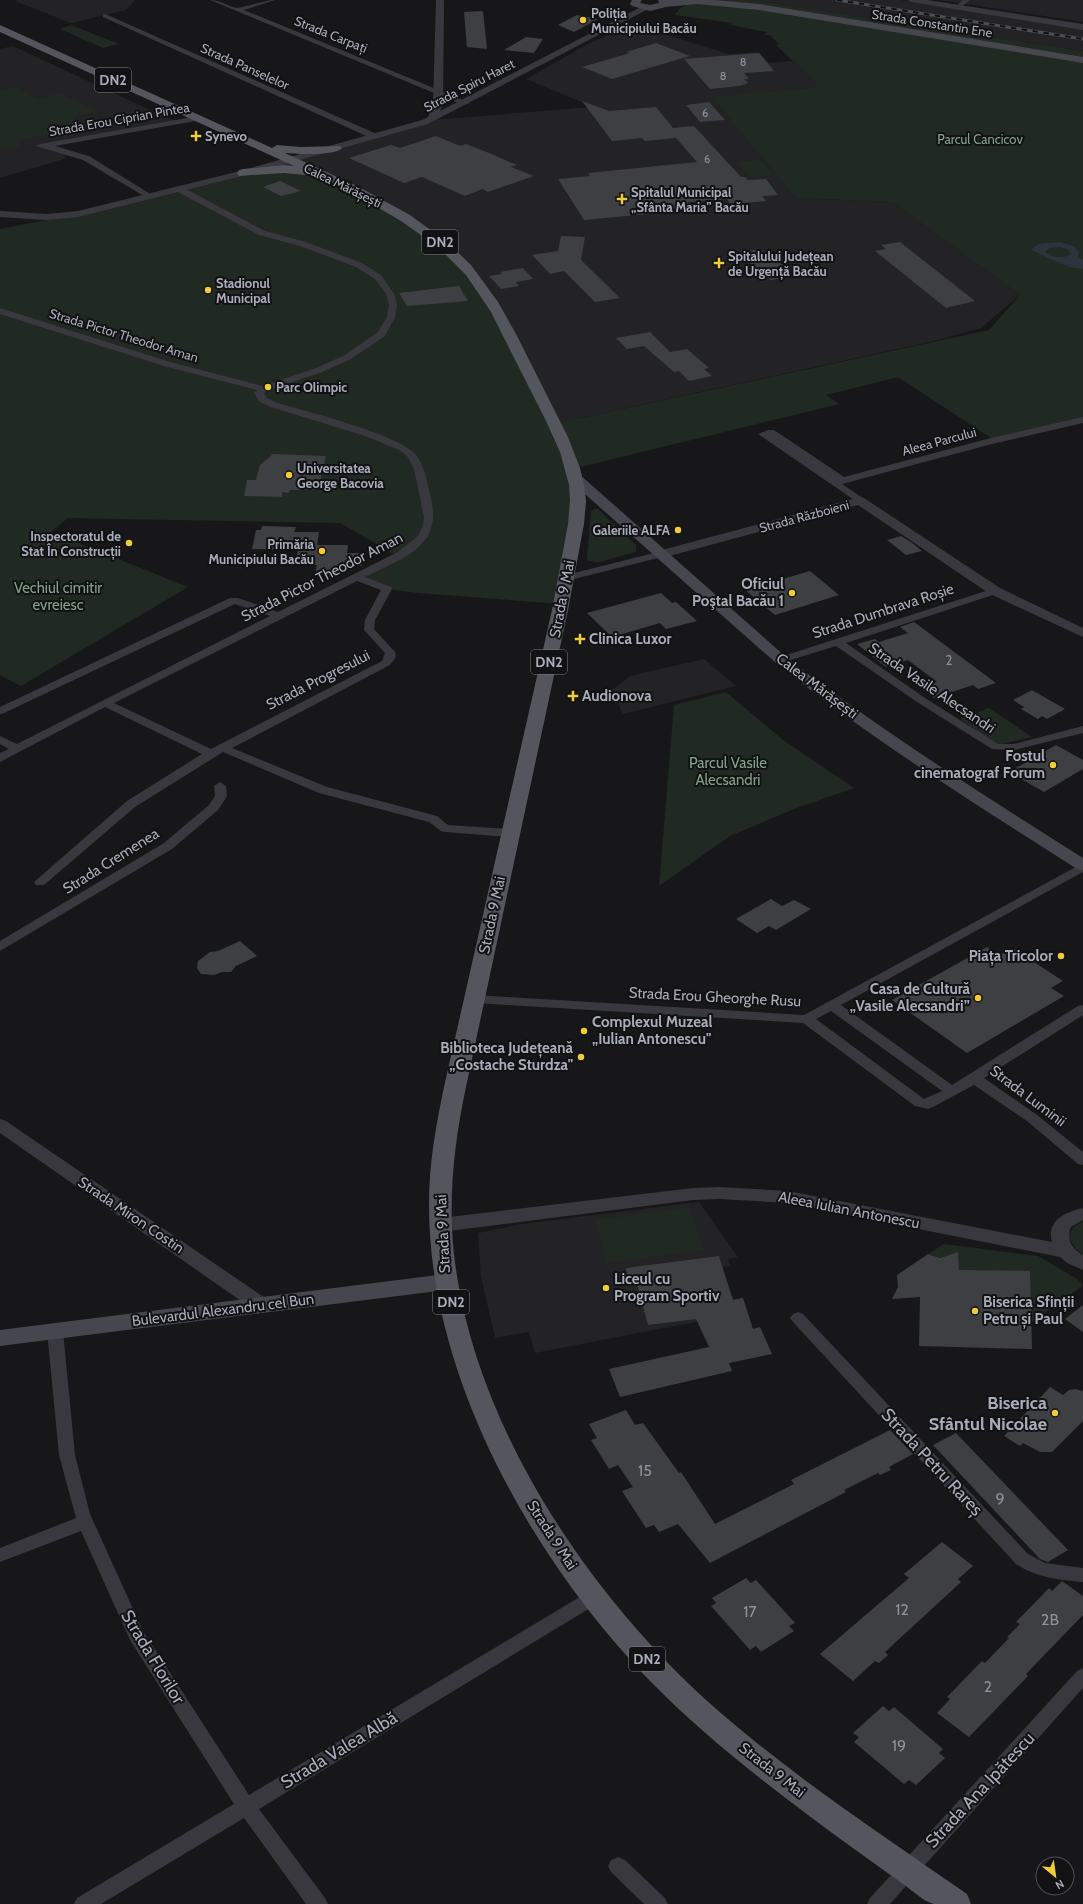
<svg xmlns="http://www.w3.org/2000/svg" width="1083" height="1904" viewBox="0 0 1083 1904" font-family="Cabin,sans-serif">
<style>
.built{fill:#232326}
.green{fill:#212923}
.water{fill:#2d333d;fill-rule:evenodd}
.building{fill:#3e3f43}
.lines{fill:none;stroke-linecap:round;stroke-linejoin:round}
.minor{fill:#38383e;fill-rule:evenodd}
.tertiary{fill:#38383e;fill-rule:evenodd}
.secondary{fill:#46474e;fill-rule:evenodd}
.primary{fill:#54555d;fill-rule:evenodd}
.rail-casing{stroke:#4d4e55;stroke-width:3}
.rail{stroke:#121214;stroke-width:2;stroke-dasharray:5.5;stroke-linecap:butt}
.poi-dot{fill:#f0cc38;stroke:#121214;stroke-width:1.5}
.labels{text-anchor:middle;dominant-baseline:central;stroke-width:4;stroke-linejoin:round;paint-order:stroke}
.far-number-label{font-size:11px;fill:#8e919c}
.far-poi-label{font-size:13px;font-weight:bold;fill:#a9acb9;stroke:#121214;text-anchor:start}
.far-street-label{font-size:13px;fill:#a9acb9;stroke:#121214}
.far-park-label{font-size:13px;fill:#80a387;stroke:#121214}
.number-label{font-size:13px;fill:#8e919c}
.shield{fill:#121214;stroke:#7c7e88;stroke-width:1}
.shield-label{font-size:14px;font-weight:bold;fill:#a9acb9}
.street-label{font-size:15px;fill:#a9acb9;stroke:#121214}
.poi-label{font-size:15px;font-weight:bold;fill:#a9acb9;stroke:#121214;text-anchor:end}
.park-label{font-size:15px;fill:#80a387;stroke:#121214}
.near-number-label{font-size:16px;fill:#8e919c}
.near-poi-label{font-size:18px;font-weight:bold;fill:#a9acb9;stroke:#121214;text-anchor:end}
.near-street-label{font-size:18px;fill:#a9acb9;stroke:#121214}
</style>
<rect width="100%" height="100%" fill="#171719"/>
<g class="built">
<polygon points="18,0 135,0 126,10 71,23 15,1"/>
<polygon points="752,0 900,0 1083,29 1083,51"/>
<polygon points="939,0 1083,0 1083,22"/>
<polygon points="624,28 668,35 728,54 759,52 769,63 793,61 818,84 814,88 796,198 892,202 1020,295 981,328 930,342 553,424 291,160 431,120 594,107 526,79 588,44"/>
<polygon points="13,46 135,103 177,122 41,146 68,155 63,156 67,158 0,178 0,49"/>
<polygon points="704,659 736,686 623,714 612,690 630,676"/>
<polygon points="699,1202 738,1257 728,1259 730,1266 722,1267 733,1300 743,1298 747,1312 535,1353 529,1332 495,1338 481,1277 478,1233 522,1224"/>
</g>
<g class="green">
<polygon points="700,0 752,0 1083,51 1083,420 994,440 898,377 826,395 839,404 572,469 577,499 562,604 418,593 387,589 357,577 397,556 340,523 68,518 51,532 188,587 21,686 0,675 0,229 78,214 291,160 399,213 470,272 553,424 989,330 1020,295 892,202 796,198 712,97 814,88 817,84 776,45 779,44 770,35 764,35 767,32 730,25 732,23 675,15 680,8"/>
<polygon points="71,25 119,44 103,48 60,29"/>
<polygon points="15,87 38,99 59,93 97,111 72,118 82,123 132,111 137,111 144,115 141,119 137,120 24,139 19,142 20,146 0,149 0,91"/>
<polygon points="761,160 774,175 749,177 737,162"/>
<polygon points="594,509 598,509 636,545 636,552 599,562 588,561 587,558 591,511"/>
<polygon points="726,692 783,740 854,788 794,809 730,836 659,886 674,705"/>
<polygon points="989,708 1032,737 997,745 960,719"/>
<polygon points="689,1207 703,1250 607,1263 595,1220"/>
<path d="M1083 1222V1254C1068 1246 1064 1228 1083 1222Z"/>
<polygon points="944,1244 1038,1256 1077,1279 1082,1284 1082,1286 1031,1323 959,1270 958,1252 940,1258 928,1254"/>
</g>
<path class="water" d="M1046 243C1058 242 1071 242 1079 251L1078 257 1083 260V269L1069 267 1033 251 1031 249 1039 244ZM1060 247 1068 249 1071 254C1063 259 1052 258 1045 252L1049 248Z"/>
<g class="building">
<polygon points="483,11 487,49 467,47 464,12"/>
<polygon points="577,15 598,19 574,32 558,25"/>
<polygon points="526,37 543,39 534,53 504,50"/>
<polygon points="656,43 690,56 612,79 582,67 630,53 626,52"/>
<polygon points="759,53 774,71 744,73 749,79 744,79 748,83 739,86 710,89 684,59"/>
<polygon points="582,101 609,111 656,107 673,128 694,126 741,177 745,177 748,180 766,179 778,195 762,196 766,201 730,204 727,199 688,202 693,210 584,220 558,179 590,176 588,173 697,162 676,138 645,141 642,138 612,141"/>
<polygon points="709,102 725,120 700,122 686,105"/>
<polygon points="436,136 460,146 466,144 489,153 517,165 511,167 534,176 488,192 483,189 465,196 422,177 404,183 349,158 391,145 400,148"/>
<polygon points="280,181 301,191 281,196 263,187"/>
<polygon points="561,236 585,237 581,260 620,298 595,302 564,271 550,274 532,255 558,251"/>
<polygon points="900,242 947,279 975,301 946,308 875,251 886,249 881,245"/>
<polygon points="759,249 789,269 784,270 791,276 771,280 737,253"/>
<polygon points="523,268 533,279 516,282 519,286 501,289 489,276 502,274 500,272"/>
<polygon points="459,286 468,301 407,306 399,293"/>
<polygon points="650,332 670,352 687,349 709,368 704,369 712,376 689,381 679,371 674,372 644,346 627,349 616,338"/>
<polygon points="272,454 326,456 318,490 290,490 289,493 282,492 282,497 244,496 247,480 256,480 260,465 271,456"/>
<polygon points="262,526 296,527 294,532 319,532 317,545 348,545 347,553 364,553 362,566 342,565 341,575 315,574 317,565 295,565 298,550 252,549 256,530 261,530"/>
<polygon points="901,536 911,542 922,551 906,555 887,540"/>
<polygon points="810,571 839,595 775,615 745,590"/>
<polygon points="661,593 672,603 676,602 697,621 666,629 660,623 612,637 587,613"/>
<polygon points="914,622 996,683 978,689 973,685 934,698 920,687 937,682 908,660 886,667 857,644 875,639 879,642 908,633 900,627"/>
<polygon points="1032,690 1065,709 1047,719 1042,716 1038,719 1021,709 1024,707 1013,700"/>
<polygon points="1056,745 1083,760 1083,769 1044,792 1009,772"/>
<polygon points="771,899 782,906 794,900 811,909 776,930 769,926 757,933 736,919"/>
<polygon points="240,941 257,956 236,966 231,972 222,972 214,975 201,974 197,968 198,961 210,952 218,951"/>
<polygon points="987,947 999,955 1013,948 1063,981 1051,988 1064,996 967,1053 892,1000"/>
<polygon points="958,1252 959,1270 1030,1271 1032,1349 919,1346 920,1297 892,1299 898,1287 897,1275 928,1254 940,1258"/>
<polygon points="719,1256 733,1300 743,1298 753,1329 760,1327 772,1354 729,1363 732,1371 620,1397 609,1369 709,1347 696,1319 648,1325 636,1281 629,1282 626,1268"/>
<polygon points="1083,1305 1083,1332 1065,1319"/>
<polygon points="1050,1387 1063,1395 1069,1390 1076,1389 1083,1391 1083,1421 1052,1452 1040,1452 1023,1443 1020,1446 1004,1436"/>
<polygon points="626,1410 635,1425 643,1423 679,1473 681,1472 715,1524 794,1484 791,1480 890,1430 913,1454 889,1467 891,1470 880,1475 878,1473 844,1490 846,1492 710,1563 678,1524 659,1532 654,1525 646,1528 622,1491 633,1487 618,1465 609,1469 591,1440 597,1438 589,1424"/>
<polygon points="956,1433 1068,1550 1048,1562 1040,1559 933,1445"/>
<polygon points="942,1542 973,1566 958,1579 961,1582 885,1652 888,1655 879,1663 875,1661 853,1681 820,1654 909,1578 904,1574"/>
<polygon points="746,1578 751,1583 756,1580 795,1623 789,1626 794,1631 761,1652 756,1646 750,1650 711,1606 716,1603 712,1598"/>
<polygon points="1062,1581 1083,1596 1083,1615 1026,1674 1028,1676 969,1737 937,1713 950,1699 947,1697 982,1661 985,1663 1009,1638 1007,1637 1020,1624 1016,1622 1049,1588 1052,1591"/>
<polygon points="883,1706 889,1711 894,1707 943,1749 939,1753 945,1758 916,1785 909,1780 904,1784 854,1742 859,1737 853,1733"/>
</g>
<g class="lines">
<g class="minor">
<path d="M210 0C221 0 227 6 237 8 244 8 264 0 275 0L244 10 470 103 463 105Z"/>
<polygon points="963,0 970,0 960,8 956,8 956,6"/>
<polygon points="105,14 379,135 380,137 373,139 103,17 103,15"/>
<polygon points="198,116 201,116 201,120 55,146 89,156 152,195 153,197 149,199 83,160 36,146 40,144"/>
<path d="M176 187H182L265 231 306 242 362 263 381 275 394 294 397 304 395 317 385 336 351 359 322 372 266 391 264 393 267 398 277 403C306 411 396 434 414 453 425 464 427 483 431 498 443 548 402 558 365 577L391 587 392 589 375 620 374 629 395 652 396 657 390 665 232 748 327 787 437 816 448 825 509 829 513 830 515 833 513 836 509 837 445 832 441 831 429 822 319 793 223 752 135 807 44 885H36L34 882 127 801 202 754 105 707 0 762V753L9 749 0 744V736L17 744 270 616 235 604 4 713 0 714V707L230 598H238L278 612 398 552 418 536 423 525 424 517 414 469 407 456 399 450 365 436 271 407 260 402 254 393 257 390 164 366 0 314V308L170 362 263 386 316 368 345 355 378 332 387 317 389 304 386 294 375 279 356 267 300 246 259 235 176 191ZM357 581 381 590 365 620 364 630 385 653 382 661 211 749 114 703Z"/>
<polygon points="1083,417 1083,423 992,444 842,484 864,499 865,501 860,504 758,434 768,430 774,430 844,477 987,439"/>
<polygon points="662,551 666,552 667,554 666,556 566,581 561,578 562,576"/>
<polygon points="995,588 999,589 1000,591 999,593 846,643 925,698 998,744 1014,744 1083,726 1083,733 1014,750 992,749 917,702 836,646 781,663 775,660 777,658"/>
<polygon points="220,782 226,786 227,796 218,810 172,849 0,951 0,941 164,843 209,805 215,796 214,786"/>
<path d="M1083 863V872L841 1005 952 1085 1078 1006 1083 1005V1015L984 1078 1037 1115 1083 1152V1165L1078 1164 1027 1121 974 1085 933 1107 928 1109 915 1106 803 1023 475 1003 470 1002 468 999 470 996 475 995 804 1015ZM831 1011 942 1091 924 1099 816 1019Z"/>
<path d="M798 1312 803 1314 1028 1554 1045 1563 1083 1568V1582C1059 1580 1037 1578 1016 1564L793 1322 790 1318 793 1314Z"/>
<polygon points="55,1325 60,1327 63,1331 75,1455 90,1514 143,1631 249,1795 588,1592 594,1590 600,1592 603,1597 600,1602 259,1809 325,1898 328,1904 306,1904 244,1818 101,1904 74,1904 77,1898 234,1804 130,1640 81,1531 0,1562 0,1548 76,1518 59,1455 47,1331 50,1327"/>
<polygon points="1083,1668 1083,1688 890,1904 867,1904 870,1898 1077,1671"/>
<polygon points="618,1857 625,1860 665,1898 668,1904 644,1904 611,1872 608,1866 611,1860"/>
</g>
<g class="tertiary">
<polygon points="436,0 444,0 443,104 440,111 645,5 648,5 652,7 428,124 246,175 78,217 46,220 0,217 0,211 46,214 78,211 240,171 422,120 428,117 433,104"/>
<polygon points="907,0 927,0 1083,24 1083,30 911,2"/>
<polygon points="860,497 864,498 1000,588 1083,628 1083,637 990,594 858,505 662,558 658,557 656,554 658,551"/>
<polygon points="0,1119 6,1121 268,1300 270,1305 268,1310 261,1312 254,1310 0,1133"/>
<path d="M719 1187 788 1191 1052 1242C1046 1220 1066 1212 1083 1208V1220L1071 1227C1066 1239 1072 1249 1083 1255V1270L1067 1263 1060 1257 788 1203 719 1199 693 1200 441 1232 435 1230 432 1225 435 1220 441 1218 693 1188Z"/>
</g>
<g class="secondary">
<polygon points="632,0 642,0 640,3 650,5 659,3 658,0 714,0 759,4 1083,57 1083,63 759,10 698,4 666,7 650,11 632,6 630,4"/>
<path d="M574 473 579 474 786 657C881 731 982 794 1083 858V870L1077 869C974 803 871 739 776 663L569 480 567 477 569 474Z"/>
<polygon points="446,1274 453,1277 457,1282 453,1287 446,1290 0,1346 0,1330"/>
</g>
<path class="primary" d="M0 25 272 148 277 145 300 147 340 146 342 148C336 156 295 154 285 153L357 186 410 215 447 242 471 265 498 302 516 334 568 437 580 468 584 485 586 501 584 524 568 610 466 1087C456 1134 450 1181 452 1229 461 1404 579 1584 705 1699 786 1772 878 1832 967 1894L971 1904C959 1904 945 1904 934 1904 924 1902 912 1890 903 1884 870 1860 837 1837 804 1812 751 1772 698 1730 651 1682 533 1561 428 1376 429 1203 429 1164 436 1125 444 1087L552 610 568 524 570 501 569 485 560 452 546 421 491 312 466 275 438 247 401 221 362 198 309 173 305 175 284 173 239 176 237 173 239 170 243 169 284 165 294 166 0 32Z"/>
<g class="rail-casing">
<polyline id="rail" points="837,0 1083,39"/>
</g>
<use href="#rail" class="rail"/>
</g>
<g class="poi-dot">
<circle cx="583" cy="20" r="4"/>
<path d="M194 130h4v4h4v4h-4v4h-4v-4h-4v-4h4z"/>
<path d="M620 193h4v4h4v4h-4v4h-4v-4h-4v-4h4z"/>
<path d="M717 257h4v4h4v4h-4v4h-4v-4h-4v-4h4z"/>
<circle cx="208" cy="290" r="4"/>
<circle cx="268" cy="387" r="4"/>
<circle cx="289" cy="475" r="4"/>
<circle cx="678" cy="530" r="4"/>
<circle cx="129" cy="543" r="4"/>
<circle cx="322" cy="551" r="4"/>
<circle cx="792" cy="593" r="4"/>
<path d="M578 633h4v4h4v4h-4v4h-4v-4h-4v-4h4z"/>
<path d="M571 690h4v4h4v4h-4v4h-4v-4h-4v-4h4z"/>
<circle cx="1053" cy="765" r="4"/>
<circle cx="1061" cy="956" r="4"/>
<circle cx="978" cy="998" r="4"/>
<circle cx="584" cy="1031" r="4"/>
<circle cx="581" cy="1057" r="4"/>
<circle cx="606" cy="1288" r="4"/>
<circle cx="975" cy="1311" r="4"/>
<circle cx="1055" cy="1413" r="4"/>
</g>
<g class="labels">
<g class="far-number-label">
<text x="743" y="62">8</text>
<text x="723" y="76">8</text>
<text x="705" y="113">6</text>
<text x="707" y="159">6</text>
</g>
<g class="far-poi-label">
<text x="591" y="13">Poliția<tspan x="591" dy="15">Municipiului Bacău</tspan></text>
<text x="205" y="136">Synevo</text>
<text x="631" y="192">Spitalul Municipal<tspan x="631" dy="15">„Sfânta Maria” Bacău</tspan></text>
<text x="728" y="256">Spitalului Județean<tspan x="728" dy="15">de Urgență Bacău</tspan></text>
<text x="216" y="283">Stadionul<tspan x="216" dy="15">Municipal</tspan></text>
<text x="276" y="387">Parc Olimpic</text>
<text x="297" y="468">Universitatea<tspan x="297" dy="15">George Bacovia</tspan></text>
<text x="670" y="530" text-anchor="end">Galeriile ALFA</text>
<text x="121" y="536" text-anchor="end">Inspectoratul de<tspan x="121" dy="15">Stat În Construcții</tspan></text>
<text x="314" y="544" text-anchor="end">Primăria<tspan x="314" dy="15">Municipiului Bacău</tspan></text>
</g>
<g class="far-street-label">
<text transform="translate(932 23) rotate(9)">Strada Constantin Ene</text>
<text transform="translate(331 34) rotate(22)">Strada Carpați</text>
<text transform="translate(245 66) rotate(24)">Strada Panselelor</text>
<text transform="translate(469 85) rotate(-27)">Strada Spiru Haret</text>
<text transform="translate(119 119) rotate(-10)">Strada Erou Ciprian Pintea</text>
<text transform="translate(343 185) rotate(26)">Calea Mărășești</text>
<text transform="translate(124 335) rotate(17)">Strada Pictor Theodor Aman</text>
<text transform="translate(939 441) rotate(-15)">Aleea Parcului</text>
<text transform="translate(804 516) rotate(-15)">Strada Războieni</text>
</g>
<g class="far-park-label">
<text x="980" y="139">Parcul Cancicov</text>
</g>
<g class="number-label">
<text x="949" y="660">2</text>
</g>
<g class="shield">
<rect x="95" y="68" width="36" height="24" rx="3"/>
<rect x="422" y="230" width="36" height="24" rx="3"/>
<rect x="531" y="650" width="36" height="24" rx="3"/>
<rect x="433" y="1290" width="36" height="24" rx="3"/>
<rect x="629" y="1647" width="36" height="24" rx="3"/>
</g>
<g class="shield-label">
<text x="113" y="80">DN2</text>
<text x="440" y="242">DN2</text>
<text x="549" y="662">DN2</text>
<text x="451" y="1302">DN2</text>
<text x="647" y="1659">DN2</text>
</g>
<g class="street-label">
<text transform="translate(322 577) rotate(-27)">Strada Pictor Theodor Aman</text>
<text transform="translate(562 599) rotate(-79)">Strada 9 Mai</text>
<text transform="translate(883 611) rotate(-18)">Strada Dumbrava Roșie</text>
<text transform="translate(318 680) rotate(-27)">Strada Progresului</text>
<text transform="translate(817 686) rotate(37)">Calea Mărășești</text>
<text transform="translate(932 688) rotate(34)">Strada Vasile Alecsandri</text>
<text transform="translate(111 861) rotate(-32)">Strada Cremenea</text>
<text transform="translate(492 915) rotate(-78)">Strada 9 Mai</text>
<text transform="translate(715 997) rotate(3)">Strada Erou Gheorghe Rusu</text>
<text transform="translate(1028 1096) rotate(37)">Strada Luminii</text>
<text transform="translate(849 1210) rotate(11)">Aleea Iulian Antonescu</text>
<text transform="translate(131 1215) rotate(34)">Strada Miron Costin</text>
<text transform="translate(443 1234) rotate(-93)">Strada 9 Mai</text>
<text transform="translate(223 1310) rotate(-7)">Bulevardul Alexandru cel Bun</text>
<text transform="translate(552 1535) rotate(57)">Strada 9 Mai</text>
<text transform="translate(772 1770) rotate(38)">Strada 9 Mai</text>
</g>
<g class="poi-label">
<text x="784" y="584">Oficiul<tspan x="784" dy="17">Poştal Bacău 1</tspan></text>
<text x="589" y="639" text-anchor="start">Clinica Luxor</text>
<text x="582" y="696" text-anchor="start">Audionova</text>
<text x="1045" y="756">Fostul<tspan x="1045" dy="17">cinematograf Forum</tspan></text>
<text x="1053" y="956">Piața Tricolor</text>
<text x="970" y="989">Casa de Cultură<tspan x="970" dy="17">„Vasile Alecsandri”</tspan></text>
<text x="592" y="1022" text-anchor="start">Complexul Muzeal<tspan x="592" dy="17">„Iulian Antonescu"</tspan></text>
<text x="573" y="1048">Biblioteca Județeană<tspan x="573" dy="17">„Costache Sturdza"</tspan></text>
<text x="614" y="1279" text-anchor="start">Liceul cu<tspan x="614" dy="17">Program Sportiv</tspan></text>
<text x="983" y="1302" text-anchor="start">Biserica Sfinții<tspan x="983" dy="17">Petru și Paul</tspan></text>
</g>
<g class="park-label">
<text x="58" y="588">Vechiul cimitir<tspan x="58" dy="17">evreiesc</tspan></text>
<text x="728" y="763">Parcul Vasile<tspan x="728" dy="17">Alecsandri</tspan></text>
</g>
<g class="near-number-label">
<text x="645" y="1470">15</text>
<text x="1000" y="1498">9</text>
<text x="902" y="1609">12</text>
<text x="750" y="1611">17</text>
<text x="1050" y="1619">2B</text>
<text x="988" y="1686">2</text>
<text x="899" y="1745">19</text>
</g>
<g class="near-poi-label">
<text x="1047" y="1403">Biserica<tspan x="1047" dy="21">Sfântul Nicolae</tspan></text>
</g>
<g class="near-street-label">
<text transform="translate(932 1462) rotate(47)">Strada Petru Rareș</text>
<text transform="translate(153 1657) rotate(59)">Strada Florilor</text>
<text transform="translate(339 1750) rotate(-31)">Strada Valea Albă</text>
<text transform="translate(980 1790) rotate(-47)">Strada Ana Ipătescu</text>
</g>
</g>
<g transform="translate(1055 1876) rotate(151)"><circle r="19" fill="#121214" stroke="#4e5056"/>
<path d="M0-3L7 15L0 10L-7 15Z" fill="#f0cc38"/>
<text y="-6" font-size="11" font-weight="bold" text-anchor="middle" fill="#a9acb9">N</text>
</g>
</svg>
